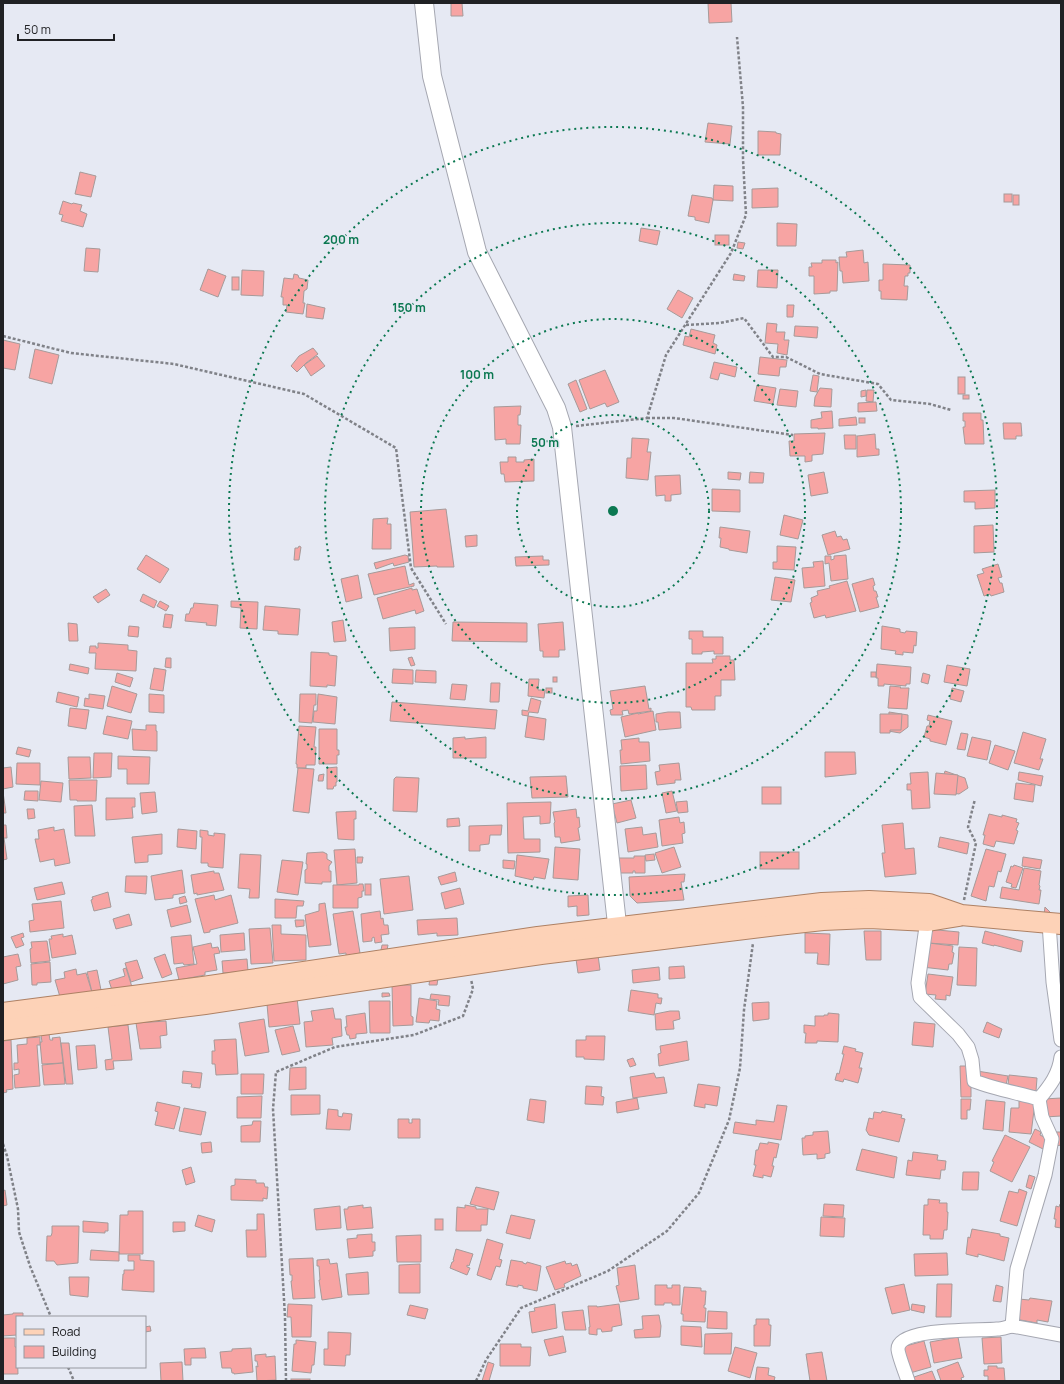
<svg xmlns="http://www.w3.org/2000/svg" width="1064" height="1384" viewBox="0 0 1064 1384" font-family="Manrope,sans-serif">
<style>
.building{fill:#f7a4a3;stroke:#a69a99}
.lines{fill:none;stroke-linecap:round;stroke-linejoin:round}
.street-casing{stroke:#a5a7b1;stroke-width:15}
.secondary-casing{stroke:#a5a7b1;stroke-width:20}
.primary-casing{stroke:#ae8164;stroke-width:22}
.path{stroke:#808288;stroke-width:2.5;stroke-dasharray:3 2;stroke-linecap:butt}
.street{stroke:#fff;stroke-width:13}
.secondary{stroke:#fff;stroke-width:18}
.primary{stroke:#fdd2b7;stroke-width:20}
.ring{fill:none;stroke:#0b7851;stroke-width:2;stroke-dasharray:2 4}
.centre{fill:#0b7851;stroke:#e6e9f3;stroke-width:2}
.ring-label{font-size:12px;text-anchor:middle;font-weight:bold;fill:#0b7851;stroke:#e6e9f3;stroke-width:3;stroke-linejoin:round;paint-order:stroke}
</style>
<rect width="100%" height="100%" fill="#e6e9f3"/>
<g class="building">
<polygon points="451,3 462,3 463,16 451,16"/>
<polygon points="708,3 731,3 732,22 709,23"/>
<polygon points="708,123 732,126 730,144 705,142"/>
<polygon points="758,131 776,132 776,133 781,134 780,155 758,155"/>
<polygon points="80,172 96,176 91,197 75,194"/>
<polygon points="714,185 733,186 733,201 713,200"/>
<polygon points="778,188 778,207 752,208 752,189"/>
<rect x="1004" y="194" width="8" height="8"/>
<polygon points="692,195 712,198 713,200 709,223 695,220 695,217 688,216"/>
<rect x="1013" y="195" width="6" height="10"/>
<polygon points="63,201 72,204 73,203 82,205 80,211 87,214 83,227 61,221 63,215 59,214"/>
<polygon points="777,223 797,224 796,246 777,246"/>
<polygon points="641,228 660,231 657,245 639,241"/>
<rect x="715" y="235" width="14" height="10"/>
<polygon points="738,242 745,243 743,249 737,248"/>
<polygon points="86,248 100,249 98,272 84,271"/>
<polygon points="863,250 864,263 868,262 869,281 843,283 842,271 840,271 839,257 847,257 846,252"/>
<polygon points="822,260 836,260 836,263 838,262 837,291 830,291 830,293 814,294 814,276 809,276 809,267 812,267 811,263 822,263"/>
<polygon points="883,264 910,265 910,273 908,273 908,276 905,276 904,286 908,286 907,300 881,299 881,291 879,291 879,280 883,280"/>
<polygon points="208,269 226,276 218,297 200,290"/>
<polygon points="242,270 264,271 263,296 241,295"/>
<polygon points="758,270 778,270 777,288 757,287"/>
<polygon points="294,274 298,275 299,278 308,280 307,289 304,291 303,303 305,303 303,314 286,312 287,305 283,305 283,297 281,297 284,278 293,279"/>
<polygon points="734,274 745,276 744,281 733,280"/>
<rect x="232" y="277" width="7" height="13"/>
<polygon points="678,290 693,298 682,318 667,309"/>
<polygon points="307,304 325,308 323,319 306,317"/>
<polygon points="787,305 794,305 793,317 787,317"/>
<polygon points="767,323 777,324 776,332 785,332 784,340 789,340 787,355 777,353 778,344 765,343"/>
<polygon points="795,326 818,327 817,338 794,336"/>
<polygon points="691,329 715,335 713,343 717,345 715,354 683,345 685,336 689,337"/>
<polygon points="3,340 20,344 15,370 3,368"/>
<polygon points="313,348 318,354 306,363 297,372 291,366 299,356"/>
<polygon points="35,349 59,355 52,384 29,378"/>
<polygon points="317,356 325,366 311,376 304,365"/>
<polygon points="760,357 787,360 786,367 780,367 779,376 758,374"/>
<polygon points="714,362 737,367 735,377 720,373 718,380 710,378"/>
<polygon points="605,370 619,402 607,407 605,403 590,409 579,380"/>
<polygon points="813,375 819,376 817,392 810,391"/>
<rect x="958" y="377" width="7" height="17"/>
<polygon points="576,380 587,409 580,412 568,384"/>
<polygon points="757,385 776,388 773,404 754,401"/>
<polygon points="820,388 832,389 831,407 814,406 815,397"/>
<polygon points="780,389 798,391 796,407 777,405"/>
<polygon points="866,390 866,396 861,397 861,391"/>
<polygon points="867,390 874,390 873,402 866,401"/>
<rect x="963" y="395" width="6" height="4"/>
<polygon points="876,402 877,411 858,412 858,403"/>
<polygon points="521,406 520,415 518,415 518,425 521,425 520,444 506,444 506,439 495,440 494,407"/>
<polygon points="832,411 833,428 818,429 818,428 811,428 811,420 822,418 821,412"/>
<polygon points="963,413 981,413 981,420 983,420 984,444 965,444 963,427 965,427 965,421 963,421"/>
<polygon points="856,417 857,425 839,426 839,419"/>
<rect x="859" y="418" width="6" height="5"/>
<polygon points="1003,423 1021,423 1022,436 1016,436 1016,439 1004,439"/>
<polygon points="825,433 823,454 812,455 812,461 805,462 805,456 790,456 789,441 794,441 794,434"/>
<polygon points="875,434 876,449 879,449 879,455 857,457 857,436"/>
<polygon points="844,435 856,435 856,449 845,449"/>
<polygon points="632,438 649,439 647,452 651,452 648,480 626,478 627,458 631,458"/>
<polygon points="508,457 516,457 516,462 524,462 524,460 534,459 534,481 505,482 504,474 501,474 500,462 508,462"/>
<polygon points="728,472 741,473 740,480 728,479"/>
<polygon points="750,472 764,473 763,483 749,483"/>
<polygon points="824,472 828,493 811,496 808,475"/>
<polygon points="680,475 681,494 671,495 671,501 665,501 665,495 656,496 655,476"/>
<polygon points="712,489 740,490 740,512 712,511"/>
<polygon points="995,490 995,508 975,509 975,502 964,502 964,491"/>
<polygon points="446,509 454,567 437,567 437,566 414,567 410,512"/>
<polygon points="784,515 803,520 798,539 780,535"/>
<polygon points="388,518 387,524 391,524 391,549 372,549 373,519"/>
<polygon points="993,525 994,552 974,553 974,526"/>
<polygon points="720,527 750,531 747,553 729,550 729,549 720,547 721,538 719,538"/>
<polygon points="835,531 837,537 841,536 843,540 847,539 850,549 828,555 822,535"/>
<polygon points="477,535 477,546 466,547 465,536"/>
<polygon points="299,546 301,547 299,560 294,560 295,548 298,548"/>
<polygon points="777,546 796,547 794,570 773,569 773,562 777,562"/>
<polygon points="146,555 169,569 160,583 137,569"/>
<polygon points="405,555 408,556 409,562 394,566 393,563 376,569 374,563"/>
<polygon points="846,555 848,579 831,581 829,563 825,564 825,556 831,556 831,560 834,559 834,556"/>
<polygon points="543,556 543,560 549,560 549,565 516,566 515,557"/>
<polygon points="823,561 825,586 804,588 802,568 814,567 813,562"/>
<polygon points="998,564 1002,577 998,578 1000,583 1002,583 1004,592 991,596 990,594 984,596 977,575 984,573 982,569"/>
<polygon points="405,566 409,585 414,583 414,586 374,595 368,574"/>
<polygon points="358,575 362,598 346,602 341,579"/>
<polygon points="775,577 795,580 791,602 771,600"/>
<polygon points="873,578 875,585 873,586 874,591 876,591 878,597 876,597 879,607 860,612 852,584"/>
<polygon points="847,581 856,611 826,618 825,615 814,618 810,603 812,602 811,598 818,595 817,591 830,588 829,586"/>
<polygon points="412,588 412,590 417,589 424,611 416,614 415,610 383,619 377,598"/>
<polygon points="106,589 110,595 98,603 93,597"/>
<polygon points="143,594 157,601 154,608 140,601"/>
<polygon points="160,601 169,606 166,611 157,606"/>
<polygon points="231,601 258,602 257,629 240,628 241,608 231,607"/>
<polygon points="194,603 218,605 216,626 206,625 207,623 185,621 186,614 189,614 191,608 193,608"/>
<polygon points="265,606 300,609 298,635 278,634 278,631 263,630"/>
<polygon points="165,614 173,615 171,628 163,627"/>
<polygon points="343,620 346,641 334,642 332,622"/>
<polygon points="453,622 527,623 527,642 452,641"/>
<polygon points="563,622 565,650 559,650 559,657 543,657 543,651 540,651 538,624"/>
<polygon points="68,623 77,624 78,641 69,641"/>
<polygon points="129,626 139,627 138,637 128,636"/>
<polygon points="882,626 900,629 900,632 905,633 906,631 917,632 916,646 914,645 913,653 903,652 903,655 895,654 896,651 881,649"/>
<polygon points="415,627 415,649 390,651 389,628"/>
<polygon points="689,631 703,631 703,637 723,637 723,654 714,654 714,651 702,652 702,654 692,654 692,639 689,639"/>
<polygon points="98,643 128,645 128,650 137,651 136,671 95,669 96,653 89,653 90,646 96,646 96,648 98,648"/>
<polygon points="311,652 329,653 329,655 337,656 335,686 327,685 327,687 310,686"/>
<polygon points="716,656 730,656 730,660 734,660 735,680 721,680 721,696 715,696 715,710 692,710 691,707 686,707 686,663 713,663 712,659 716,659"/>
<polygon points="412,657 415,665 411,666 408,658"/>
<polygon points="166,658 171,658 171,668 165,667"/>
<polygon points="70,664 89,668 88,674 69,670"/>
<polygon points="877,664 911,667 910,684 906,684 906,686 884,684 884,686 878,686 878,678 876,678"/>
<polygon points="947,665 970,669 967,686 944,682"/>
<polygon points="154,668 166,670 163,691 150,689"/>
<polygon points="393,669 413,670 413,684 392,683"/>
<polygon points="416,670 436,671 436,683 415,682"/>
<rect x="871" y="672" width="5" height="5"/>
<polygon points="117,673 133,678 130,687 115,682"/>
<polygon points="923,673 930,675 928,684 921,682"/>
<rect x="553" y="677" width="4" height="5"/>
<polygon points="529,679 539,679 538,690 545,690 544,698 528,696"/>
<polygon points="491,683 500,683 499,702 490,702"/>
<polygon points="452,684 467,685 465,700 450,699"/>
<polygon points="112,686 137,694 131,713 107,706"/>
<polygon points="645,686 649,709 651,708 651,711 629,714 628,710 622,711 623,715 611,715 610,710 613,709 610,691"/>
<polygon points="890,686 901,687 900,688 909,688 907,709 888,708"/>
<rect x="546" y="688" width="6" height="5"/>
<polygon points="952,688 964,691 961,702 950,699"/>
<polygon points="58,692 79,697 77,707 56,702"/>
<polygon points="89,694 105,696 103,709 84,706 85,698 89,699"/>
<polygon points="149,694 164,695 164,713 149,712"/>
<polygon points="300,694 316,694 316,705 314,705 312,723 299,722"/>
<polygon points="318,694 337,697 335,724 313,722 314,711 317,711"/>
<polygon points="531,698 541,701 538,713 529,712 528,716 522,715 522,710 528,711"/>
<polygon points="392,702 497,710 495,729 390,721"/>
<polygon points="70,708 89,710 86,729 68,726"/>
<polygon points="653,711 656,730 625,737 621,717 638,713 638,714"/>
<polygon points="668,712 680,712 681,728 659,730 658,722 656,722 656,714"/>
<polygon points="889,712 908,715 908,727 900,733 888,731"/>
<polygon points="880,714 902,714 901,730 890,730 890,733 880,733"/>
<polygon points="928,715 952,721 946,745 930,741 930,739 924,737 927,726 929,726 930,721 927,720"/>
<polygon points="107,716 132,721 128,739 103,734"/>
<polygon points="528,716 546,719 544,740 525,737"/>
<polygon points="146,725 156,725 156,731 157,731 157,751 133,750 132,729 146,730"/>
<polygon points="299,726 316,727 314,747 316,747 315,765 306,765 306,768 297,768 297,764 296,764"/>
<polygon points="319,729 337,729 337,750 339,750 339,755 337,755 337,764 319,764"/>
<polygon points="1023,732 1046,739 1040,759 1043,759 1039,770 1014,763"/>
<polygon points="961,733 968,734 965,750 957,749"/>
<polygon points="465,737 465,739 486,737 486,758 453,758 453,738"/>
<polygon points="972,737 991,741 987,760 967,756"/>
<polygon points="639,738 639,742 649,742 650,761 621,764 620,750 622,750 621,740"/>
<polygon points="995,745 1015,751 1008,770 989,763"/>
<polygon points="18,747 31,750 29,757 16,754"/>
<polygon points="825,752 855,752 856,774 825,777"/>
<polygon points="94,753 112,753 111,777 93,778"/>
<polygon points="118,756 150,757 149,784 127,784 127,769 118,769"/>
<polygon points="68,757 90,757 91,778 69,779"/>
<polygon points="17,763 40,763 40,785 16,784"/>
<polygon points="679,763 681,780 675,780 675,783 657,785 655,772 660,771 659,765"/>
<polygon points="646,765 647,789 621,791 620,766"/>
<polygon points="11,767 13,787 3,789 3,768"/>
<polygon points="337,767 337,782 336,782 336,786 334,786 333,789 327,789 327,768"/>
<polygon points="298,768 314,769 309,813 293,811"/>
<polygon points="945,771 965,778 968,788 959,794 939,791"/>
<polygon points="928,772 930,808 912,809 911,790 907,790 907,784 911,784 910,773"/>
<polygon points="1019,772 1043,776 1041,786 1018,780"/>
<polygon points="936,773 958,775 956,795 934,794"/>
<polygon points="324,774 323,781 318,781 319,775"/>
<polygon points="566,776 568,797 532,798 530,777"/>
<polygon points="396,777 419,778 417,812 393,811 394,779"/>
<polygon points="69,780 97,780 96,801 77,801 77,800 70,800"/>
<polygon points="41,781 63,783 61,802 39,800"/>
<polygon points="1016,783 1035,785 1033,802 1014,799"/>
<rect x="762" y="787" width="19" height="17"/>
<polygon points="25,791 38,791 38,801 24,800"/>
<polygon points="672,791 677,811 666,813 662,793"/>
<polygon points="3,792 6,813 3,813"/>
<polygon points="155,792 157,812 142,814 140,793"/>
<polygon points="106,798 135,798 135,807 132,807 133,818 106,820"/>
<polygon points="631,800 636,818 617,823 612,804"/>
<polygon points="687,801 688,812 678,813 676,802"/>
<polygon points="551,802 550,823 540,824 540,816 523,817 524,839 540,839 540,852 508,853 507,803"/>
<polygon points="92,805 95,836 75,836 74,806"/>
<polygon points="27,809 34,809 35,818 28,819"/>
<polygon points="576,809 577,818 579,817 580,827 578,828 580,840 561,843 560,837 555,837 554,823 555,822 553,812"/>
<polygon points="356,811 356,819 354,819 354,840 338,839 336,812"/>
<polygon points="989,814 1002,817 1002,815 1017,819 1016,822 1019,823 1016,830 1018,831 1014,844 996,841 994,847 983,844 985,835 983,835"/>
<polygon points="679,817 680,823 684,822 685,833 682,834 683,843 662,846 659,820"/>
<polygon points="459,818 460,826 447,827 447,819"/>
<polygon points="903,823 905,849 914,848 916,874 885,877 882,853 885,853 882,825"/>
<polygon points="3,825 6,825 7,838 4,838 7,859 3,860"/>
<polygon points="502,825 501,835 490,835 489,844 480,845 480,851 469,851 469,826"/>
<polygon points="54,827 54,831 64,829 70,863 55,866 54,859 40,862 35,839 39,839 38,830"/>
<polygon points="642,827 643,835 656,833 658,847 628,852 625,829"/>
<polygon points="178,829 197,831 196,849 177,847"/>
<polygon points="200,830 208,831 208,835 214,836 214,833 225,834 223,868 210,867 208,866 208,863 201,863 202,837 200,837"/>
<polygon points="162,834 162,854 148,855 148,862 135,863 132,837"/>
<polygon points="940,837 969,843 967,854 938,847"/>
<polygon points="555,847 580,849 578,880 553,878"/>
<polygon points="674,847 681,867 662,873 655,853"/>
<polygon points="355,849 357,883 337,885 334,850"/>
<polygon points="986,849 1006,854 1001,872 998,871 994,887 989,886 986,901 971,896"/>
<polygon points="323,852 327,854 327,859 332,862 329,866 329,871 331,871 331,882 322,882 322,884 305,883 305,870 307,869 307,864 306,864 307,853"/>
<rect x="760" y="852" width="39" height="17"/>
<polygon points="240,854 261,855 259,898 249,898 250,889 238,888"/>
<polygon points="654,854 655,860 646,861 645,855"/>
<polygon points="517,855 549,859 545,879 534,877 533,880 515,876"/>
<polygon points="634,856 645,856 645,873 635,873 635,871 633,871 633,873 615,873 615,858 634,858"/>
<polygon points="357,857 363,857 362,863 357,863"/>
<polygon points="1023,857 1042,860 1040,869 1022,866"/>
<polygon points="282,860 303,862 298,895 277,892"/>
<polygon points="503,860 515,861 514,869 503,868"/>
<polygon points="1014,865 1023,868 1016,888 1011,887 1012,884 1006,882 1011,866 1013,867"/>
<polygon points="1024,868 1041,871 1039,885 1040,886 1039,890 1041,890 1039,904 1000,898 1002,887 1019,890"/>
<polygon points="182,870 185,893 173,895 173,898 155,900 151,876"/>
<polygon points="214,871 214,873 219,873 224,890 197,895 197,893 194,894 191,875"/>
<polygon points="455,872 457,881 441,885 438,877"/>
<polygon points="685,874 684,882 681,882 684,900 637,903 630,896 629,877"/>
<polygon points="126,876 147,876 146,894 125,892"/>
<polygon points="409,876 413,910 384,914 380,879"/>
<polygon points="62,882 65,894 37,900 34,888"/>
<polygon points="359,884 363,884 364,891 362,891 362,897 358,898 358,908 333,908 333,885 359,885"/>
<rect x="365" y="884" width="6" height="11"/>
<polygon points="460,888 464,904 445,909 441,893"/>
<polygon points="108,892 111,907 94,911 91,900 93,899 92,897"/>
<polygon points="214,895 215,900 231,895 238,923 210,930 210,932 204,933 195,899"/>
<polygon points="588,895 589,915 577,916 577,906 568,907 568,896"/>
<polygon points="185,896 187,902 180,904 179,898"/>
<polygon points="275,899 304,901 303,906 297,906 296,918 275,918"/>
<polygon points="61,901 64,928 30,932 29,921 34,920 32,904"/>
<polygon points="325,903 331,945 309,947 305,915 319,911 319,904"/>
<polygon points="187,905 191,922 171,927 167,910"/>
<polygon points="1045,907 1053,915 1044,914"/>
<polygon points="353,911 360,953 346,956 346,953 339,954 333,914"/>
<polygon points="380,911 381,919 383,918 384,925 388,925 389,934 381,935 382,942 375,943 374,937 372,938 372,941 363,942 361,914"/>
<polygon points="129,914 132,925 116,929 113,919"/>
<polygon points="457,918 458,935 437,936 437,933 418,935 417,920"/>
<polygon points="295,920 304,920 304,926 296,927"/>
<polygon points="272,925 281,925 281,934 306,935 306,960 274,961"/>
<polygon points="270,928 273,963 251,964 249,929"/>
<polygon points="927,929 959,932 958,945 928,943"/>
<polygon points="864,931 881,931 881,960 866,960"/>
<polygon points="985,931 1023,941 1021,952 994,945 994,946 982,943"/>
<polygon points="23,933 24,937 21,938 24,945 16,948 11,937"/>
<polygon points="244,933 245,950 221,952 220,935"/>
<polygon points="805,933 830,934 829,965 817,964 818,953 805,953"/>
<polygon points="63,934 63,937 72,935 76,954 52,958 49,939 52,939 51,936"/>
<polygon points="191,935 194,964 184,965 183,963 174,964 171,937"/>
<polygon points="47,941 50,961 31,963 30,949 32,948 31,942"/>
<polygon points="211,943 212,948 218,947 220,953 214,954 217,970 205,972 205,975 179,980 176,968 197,964 193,947"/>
<polygon points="929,943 953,946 952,952 954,953 952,964 949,964 948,970 922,967"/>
<polygon points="382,945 388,945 387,950 381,950"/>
<polygon points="959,947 977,948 976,986 957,985"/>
<polygon points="18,954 21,966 16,967 18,980 3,984 3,957"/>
<polygon points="165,954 172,974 162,978 154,958"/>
<polygon points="598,955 600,970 578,973 576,959"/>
<polygon points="247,959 248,971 223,973 222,961"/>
<polygon points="137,960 143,978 131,982 125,963"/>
<polygon points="50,962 51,982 37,983 37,985 32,985 31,964"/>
<polygon points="684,966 685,978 669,979 669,967"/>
<polygon points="659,967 660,980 633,983 632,970"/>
<polygon points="126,968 132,987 113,993 109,981 125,976 123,969"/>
<polygon points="76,969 77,975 86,973 92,992 60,997 55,980 65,978 64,972"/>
<polygon points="97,970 101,990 92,992 87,972"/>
<polygon points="928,974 953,977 950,996 946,995 946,1000 935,999 936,995 925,994"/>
<polygon points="430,977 438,978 437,985 429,985"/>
<polygon points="392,985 411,985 411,1016 413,1017 413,1025 393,1026"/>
<polygon points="631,990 658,994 658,998 662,998 661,1004 656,1003 654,1015 628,1011"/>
<polygon points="382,993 389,993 390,996 382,997"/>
<polygon points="431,994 450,996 449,1006 438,1005 439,1000 430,999"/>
<polygon points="297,998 300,1024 269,1027 267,1004"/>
<polygon points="419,998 437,1001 436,1009 440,1010 439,1021 430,1020 429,1023 416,1022"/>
<polygon points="369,1001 390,1001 390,1033 370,1033"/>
<polygon points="769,1002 769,1019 753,1021 752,1003"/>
<polygon points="333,1008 335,1019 341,1019 342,1036 332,1038 333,1045 306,1047 304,1022 313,1021 311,1011"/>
<polygon points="670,1011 679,1011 680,1019 673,1021 674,1029 656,1030 655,1014"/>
<polygon points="365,1013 367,1033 356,1034 356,1038 350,1039 349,1035 347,1035 345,1027 347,1027 346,1016"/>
<polygon points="828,1013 839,1014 838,1042 817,1041 817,1043 805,1043 806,1033 804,1033 804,1025 815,1026 815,1016 824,1016 824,1015 828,1015"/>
<polygon points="264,1019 269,1052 245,1056 239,1023"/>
<polygon points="166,1021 167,1035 160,1036 161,1048 140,1049 136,1023"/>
<polygon points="914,1022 935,1024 933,1047 912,1045"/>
<polygon points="987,1022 1002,1029 999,1038 983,1032"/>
<polygon points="128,1025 132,1060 113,1061 114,1069 106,1070 105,1060 112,1059 108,1027"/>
<polygon points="293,1026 300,1051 282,1055 275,1030"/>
<polygon points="49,1034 50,1040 53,1040 52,1038 60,1037 63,1063 42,1064 40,1042 42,1042 41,1035"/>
<polygon points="586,1036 605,1036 604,1060 584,1059 584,1057 576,1057 576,1040 586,1040"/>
<polygon points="40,1037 40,1045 37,1045 40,1086 15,1088 14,1075 19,1074 19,1069 14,1070 14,1063 18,1063 17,1045 27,1044 27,1038"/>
<polygon points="236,1039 238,1074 216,1075 215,1064 212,1064 212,1051 215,1051 214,1040"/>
<polygon points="11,1040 13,1089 6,1090 7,1092 3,1093 3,1041"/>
<polygon points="687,1041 689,1060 659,1066 658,1054 661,1053 660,1046"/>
<polygon points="61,1043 69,1043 73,1084 66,1084"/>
<polygon points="95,1045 97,1068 78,1070 76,1046"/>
<polygon points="844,1046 856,1049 855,1051 863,1053 859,1068 862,1068 858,1083 844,1079 843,1082 835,1080 837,1073 839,1074 844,1054 842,1054"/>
<polygon points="633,1058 636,1065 630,1067 627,1060"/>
<polygon points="63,1063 65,1084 44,1085 42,1065"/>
<polygon points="960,1066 971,1066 971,1097 961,1097"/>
<polygon points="306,1067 306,1089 289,1090 290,1068"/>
<polygon points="183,1071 202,1073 200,1088 191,1087 192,1084 182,1083"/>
<polygon points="977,1071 1008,1076 1006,1085 976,1080"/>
<polygon points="654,1073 656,1078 664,1077 667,1093 633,1098 630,1077"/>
<polygon points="241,1074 264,1074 263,1094 241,1094"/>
<polygon points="1009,1075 1037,1078 1036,1091 1008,1085"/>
<polygon points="698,1084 720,1087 717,1106 705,1104 705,1108 694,1106"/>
<polygon points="586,1086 602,1087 601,1096 604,1097 603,1105 585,1104"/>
<polygon points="291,1095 320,1095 320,1114 291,1115"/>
<polygon points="262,1096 261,1118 237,1118 237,1097"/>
<polygon points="637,1098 639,1109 617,1113 616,1102"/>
<polygon points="1061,1098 1061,1116 1045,1117 1044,1099"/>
<polygon points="530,1099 546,1101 544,1123 527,1120"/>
<polygon points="961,1099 971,1099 970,1110 967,1110 967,1119 961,1119"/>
<polygon points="986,1100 1005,1102 1003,1131 983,1129"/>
<polygon points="1019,1101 1035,1102 1031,1134 1009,1132 1011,1108 1019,1108"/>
<polygon points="157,1102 180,1107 174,1129 155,1125 158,1112 155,1111"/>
<polygon points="777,1105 787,1106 781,1140 733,1133 735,1122 756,1125 756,1120 774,1122"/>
<polygon points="184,1108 206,1112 201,1135 179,1131"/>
<polygon points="328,1109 338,1110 338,1116 342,1117 343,1113 352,1114 350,1130 326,1129"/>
<polygon points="882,1111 902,1115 901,1118 905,1119 899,1142 869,1135 866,1130 869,1118 873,1119 874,1112 881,1113"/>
<polygon points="398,1119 409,1119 409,1123 412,1123 412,1119 420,1119 420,1138 398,1138"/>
<polygon points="253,1121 261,1121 260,1142 241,1142 241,1126 252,1125"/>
<polygon points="1035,1129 1041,1132 1040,1135 1048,1139 1043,1149 1029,1142"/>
<polygon points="828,1131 830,1153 825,1154 825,1158 817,1159 817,1154 803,1155 802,1138 805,1138 805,1136 813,1135 813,1132"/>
<polygon points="1055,1132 1061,1132 1061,1145 1056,1146"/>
<polygon points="1005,1135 1030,1147 1012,1182 990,1171 994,1162 992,1161"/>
<polygon points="211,1142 212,1152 202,1153 201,1143"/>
<polygon points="768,1142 779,1144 776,1158 774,1157 772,1166 774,1166 771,1177 763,1175 763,1178 753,1176 756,1165 754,1165 756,1150 758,1150 760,1143 768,1144"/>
<polygon points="862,1149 897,1157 894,1178 856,1170"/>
<polygon points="913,1152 938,1155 937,1160 946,1161 945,1170 941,1170 940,1179 906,1175 908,1160 912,1161"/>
<polygon points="191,1167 195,1182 186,1185 182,1170"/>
<polygon points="963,1172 979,1172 978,1190 962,1190"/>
<polygon points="1029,1175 1035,1177 1031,1189 1026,1187"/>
<polygon points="235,1179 256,1180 256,1183 264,1183 265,1187 268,1187 267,1199 263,1198 263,1201 231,1200 231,1186 235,1185"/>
<polygon points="476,1187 499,1192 494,1210 470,1204"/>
<polygon points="1019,1189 1027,1192 1017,1226 1000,1221 1009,1191 1018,1193"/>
<polygon points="5,1190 7,1205 3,1206 3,1191"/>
<polygon points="928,1199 940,1200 939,1203 947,1203 947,1212 948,1212 947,1230 944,1230 943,1239 930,1239 930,1235 923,1235 924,1205 928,1205"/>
<polygon points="824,1204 844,1205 843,1217 823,1216"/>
<polygon points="1060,1204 1061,1204 1061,1228 1055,1227 1056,1219 1054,1219 1056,1206 1059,1207"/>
<polygon points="363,1205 363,1208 371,1207 373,1228 347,1230 344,1209 348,1209 348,1207"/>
<polygon points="465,1205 476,1207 476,1209 488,1209 487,1225 481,1225 481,1231 456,1231 457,1207 465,1208"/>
<polygon points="340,1206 341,1228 316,1230 314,1209"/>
<polygon points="128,1211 143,1211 143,1254 119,1254 120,1215 128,1215"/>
<polygon points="257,1214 264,1214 266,1257 247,1257 246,1230 257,1230"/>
<polygon points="198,1215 215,1220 212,1232 195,1226"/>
<polygon points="511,1215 535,1220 530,1239 506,1233"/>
<polygon points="821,1217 845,1218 844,1237 820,1236"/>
<rect x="435" y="1219" width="8" height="11"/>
<polygon points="83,1221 108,1223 108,1231 105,1231 105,1233 83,1232"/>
<polygon points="173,1222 185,1222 185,1231 173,1232"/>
<polygon points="52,1226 79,1226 78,1263 57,1265 54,1261 46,1261 47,1236 51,1236 52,1233"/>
<polygon points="972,1229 1000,1234 1000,1236 1009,1238 1004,1261 978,1254 978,1257 966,1254 968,1237 970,1238"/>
<polygon points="372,1234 372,1242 375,1242 375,1251 373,1251 373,1256 349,1258 347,1239 357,1238 357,1235"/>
<polygon points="421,1235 421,1262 397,1262 396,1236"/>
<polygon points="487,1239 503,1244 499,1259 502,1260 500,1267 496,1266 491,1280 477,1275"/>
<polygon points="456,1249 473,1254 469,1266 467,1265 467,1267 470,1268 467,1275 450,1268 452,1262 453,1262 454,1260 453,1260"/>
<polygon points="91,1250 119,1252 119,1261 90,1260"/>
<polygon points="947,1253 948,1275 915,1276 914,1254"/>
<polygon points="128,1255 140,1255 140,1260 154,1261 154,1292 122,1290 123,1274 124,1274 124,1270 134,1270 134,1261 128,1261"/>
<polygon points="313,1258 315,1298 293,1299 291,1281 292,1281 292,1275 290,1275 289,1259"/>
<polygon points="329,1259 330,1264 337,1263 342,1297 322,1300 319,1280 320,1280 319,1266 317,1266 317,1260"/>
<polygon points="511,1260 523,1262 523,1263 526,1264 527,1262 541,1266 537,1291 523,1288 523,1286 518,1285 518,1287 506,1285"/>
<polygon points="565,1261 566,1264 571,1263 572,1266 577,1264 581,1276 564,1284 565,1287 555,1290 546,1267"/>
<polygon points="420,1264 420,1293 399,1293 399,1265"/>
<polygon points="635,1265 639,1299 620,1302 616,1286 619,1285 617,1268"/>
<polygon points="368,1272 369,1294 348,1295 346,1274"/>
<polygon points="69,1277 89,1277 88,1297 70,1295"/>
<polygon points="904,1284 910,1310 892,1314 885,1288"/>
<polygon points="937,1284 952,1284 951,1317 936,1317"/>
<polygon points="655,1285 667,1285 667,1288 672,1288 672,1285 680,1285 680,1305 672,1305 672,1303 664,1303 664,1305 655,1305"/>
<polygon points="996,1285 1003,1287 1001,1302 993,1301"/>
<polygon points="684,1287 701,1288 701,1291 706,1291 705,1305 704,1305 704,1308 706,1308 705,1322 683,1321 683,1314 681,1314"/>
<polygon points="1030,1298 1052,1301 1048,1322 1037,1320 1037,1323 1015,1319 1019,1299 1029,1300"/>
<polygon points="288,1304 312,1305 311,1337 292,1337 291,1317 287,1317"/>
<polygon points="555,1304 557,1328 532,1333 529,1312 535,1311 534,1308"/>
<polygon points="619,1304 622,1325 612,1327 612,1331 602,1332 601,1329 597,1329 597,1335 589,1334 589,1327 590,1327 588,1306 597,1306 597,1307"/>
<polygon points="912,1304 925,1306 924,1313 911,1310"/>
<polygon points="410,1305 428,1309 425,1319 407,1315"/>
<polygon points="583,1310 586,1330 565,1330 562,1312"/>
<polygon points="708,1311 727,1312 727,1329 707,1328"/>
<polygon points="13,1313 23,1313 23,1317 17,1317 17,1335 3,1336 3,1315 13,1314"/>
<polygon points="659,1315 661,1326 660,1337 635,1338 634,1330 643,1329 642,1316"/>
<polygon points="756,1319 769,1319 769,1325 771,1325 770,1346 754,1346 754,1325 756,1325"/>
<polygon points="150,1326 151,1331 145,1332 145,1327"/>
<polygon points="681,1326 701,1327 702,1347 681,1345"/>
<polygon points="328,1332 351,1333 350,1355 346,1355 345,1366 324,1365 324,1349 328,1349"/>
<polygon points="732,1333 731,1354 704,1354 705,1334"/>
<polygon points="563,1336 566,1352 549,1356 544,1340"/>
<polygon points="958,1337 962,1358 934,1363 930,1342"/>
<polygon points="1001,1337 1002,1363 984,1364 982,1338"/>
<polygon points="3,1338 15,1338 15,1347 17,1347 18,1374 3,1374"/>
<polygon points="296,1340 316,1342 314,1365 312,1365 311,1373 292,1371 294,1344 296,1344"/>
<polygon points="924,1341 931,1367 910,1373 902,1347"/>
<polygon points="500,1344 521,1344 521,1347 531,1347 530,1366 500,1366"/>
<polygon points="735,1347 757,1353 750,1378 728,1371"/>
<polygon points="205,1348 206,1358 191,1358 191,1365 185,1365 184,1349"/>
<polygon points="251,1348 253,1372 234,1374 234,1373 232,1373 231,1368 222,1368 220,1352 232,1351 232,1349"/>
<polygon points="822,1352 827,1381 810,1381 806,1354"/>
<polygon points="266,1354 266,1357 275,1356 276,1380 257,1381 256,1366 258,1367 257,1361 255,1361 255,1355"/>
<polygon points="182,1362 183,1381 161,1381 160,1363"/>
<polygon points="488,1362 494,1364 489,1381 482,1381"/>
<polygon points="958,1362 964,1377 961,1378 962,1381 941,1381 937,1370"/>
<polygon points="988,1366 997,1366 997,1368 1004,1368 1005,1381 988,1381 988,1376 984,1376 984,1370 988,1370"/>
<polygon points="757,1367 769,1368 768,1375 775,1377 774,1381 755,1381"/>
<polygon points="932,1371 936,1381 915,1381 914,1377"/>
<rect x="291" y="1379" width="19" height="2"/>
</g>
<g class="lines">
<g class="street-casing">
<g id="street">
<path d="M928 913 918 983 920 997 958 1034 968 1047 972 1060 974 1081C995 1089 1018 1093 1039 1099L1042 1117 1052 1139 1045 1175 1017 1269 1012 1326 1061 1335"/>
<polyline points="1049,923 1053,982 1061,1040"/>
<path d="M1039 1099C1050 1086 1059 1074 1061 1057"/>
<path d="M908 1381C906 1374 898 1355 898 1349 898 1327 981 1331 997 1329 1002 1329 1007 1327 1012 1326"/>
</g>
</g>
<g class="secondary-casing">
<polyline id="secondary" points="424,3 432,76 477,252 556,408 562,427 619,942"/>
</g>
<g class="primary-casing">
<g id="primary">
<polyline points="3,1013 203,987 538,937 822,903 869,901 929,904 961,915 1061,924"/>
<polyline points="3,1030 205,1004 541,954 777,925 823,920 869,918 928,921 959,916"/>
</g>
</g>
<g class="path">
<polyline points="686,325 720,323 744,318 773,357 786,357 820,374 878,384 891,400 930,404 951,410"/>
<polyline points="3,336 71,353 174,364 304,394 396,448 411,568 446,624"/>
<polyline points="647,418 674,418 793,435"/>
<polyline points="576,426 647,418 666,355 731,253 746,215 743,159 743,107 737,37"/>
<polyline points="964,900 976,843 968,827 975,799"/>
<polyline points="3,1144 7,1156 18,1209 19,1232 30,1266 51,1317"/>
<polyline points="68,1367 74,1381"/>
<polyline points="286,1381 285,1317 273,1109 276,1072 335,1047 414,1035 463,1016 473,989 471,979"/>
<polyline points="476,1381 486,1360 521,1308 608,1271 667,1231 699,1193 729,1120 740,1068 744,1010 753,943"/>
</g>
<use href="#street" class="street"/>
<use href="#secondary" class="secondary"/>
<use href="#primary" class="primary"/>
</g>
<g class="ring">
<circle cx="613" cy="511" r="96"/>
<circle cx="613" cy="511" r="192"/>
<circle cx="613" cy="511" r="288"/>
<circle cx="613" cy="511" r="384"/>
</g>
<circle cx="613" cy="511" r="6" class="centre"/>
<g class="ring-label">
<text x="341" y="244">200 m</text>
<text x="409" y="312">150 m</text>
<text x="477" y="379">100 m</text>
<text x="545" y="447">50 m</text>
</g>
<rect width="1064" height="1384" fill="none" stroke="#202124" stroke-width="8"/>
<rect x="16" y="1316" width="130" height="52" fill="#e6e9f3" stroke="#9799a0"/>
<rect x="24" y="1329" width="20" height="6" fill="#fdd2b7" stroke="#9799a0"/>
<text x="52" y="1336" font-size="12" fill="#202124">Road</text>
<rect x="24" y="1346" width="20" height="12" fill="#f7a4a3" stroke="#9799a0"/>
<text x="52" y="1356" font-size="12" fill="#202124">Building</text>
<path d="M18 34v6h96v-6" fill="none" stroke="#202124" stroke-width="2"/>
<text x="24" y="34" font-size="12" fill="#202124" stroke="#e6e9f3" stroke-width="3" paint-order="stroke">50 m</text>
</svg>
